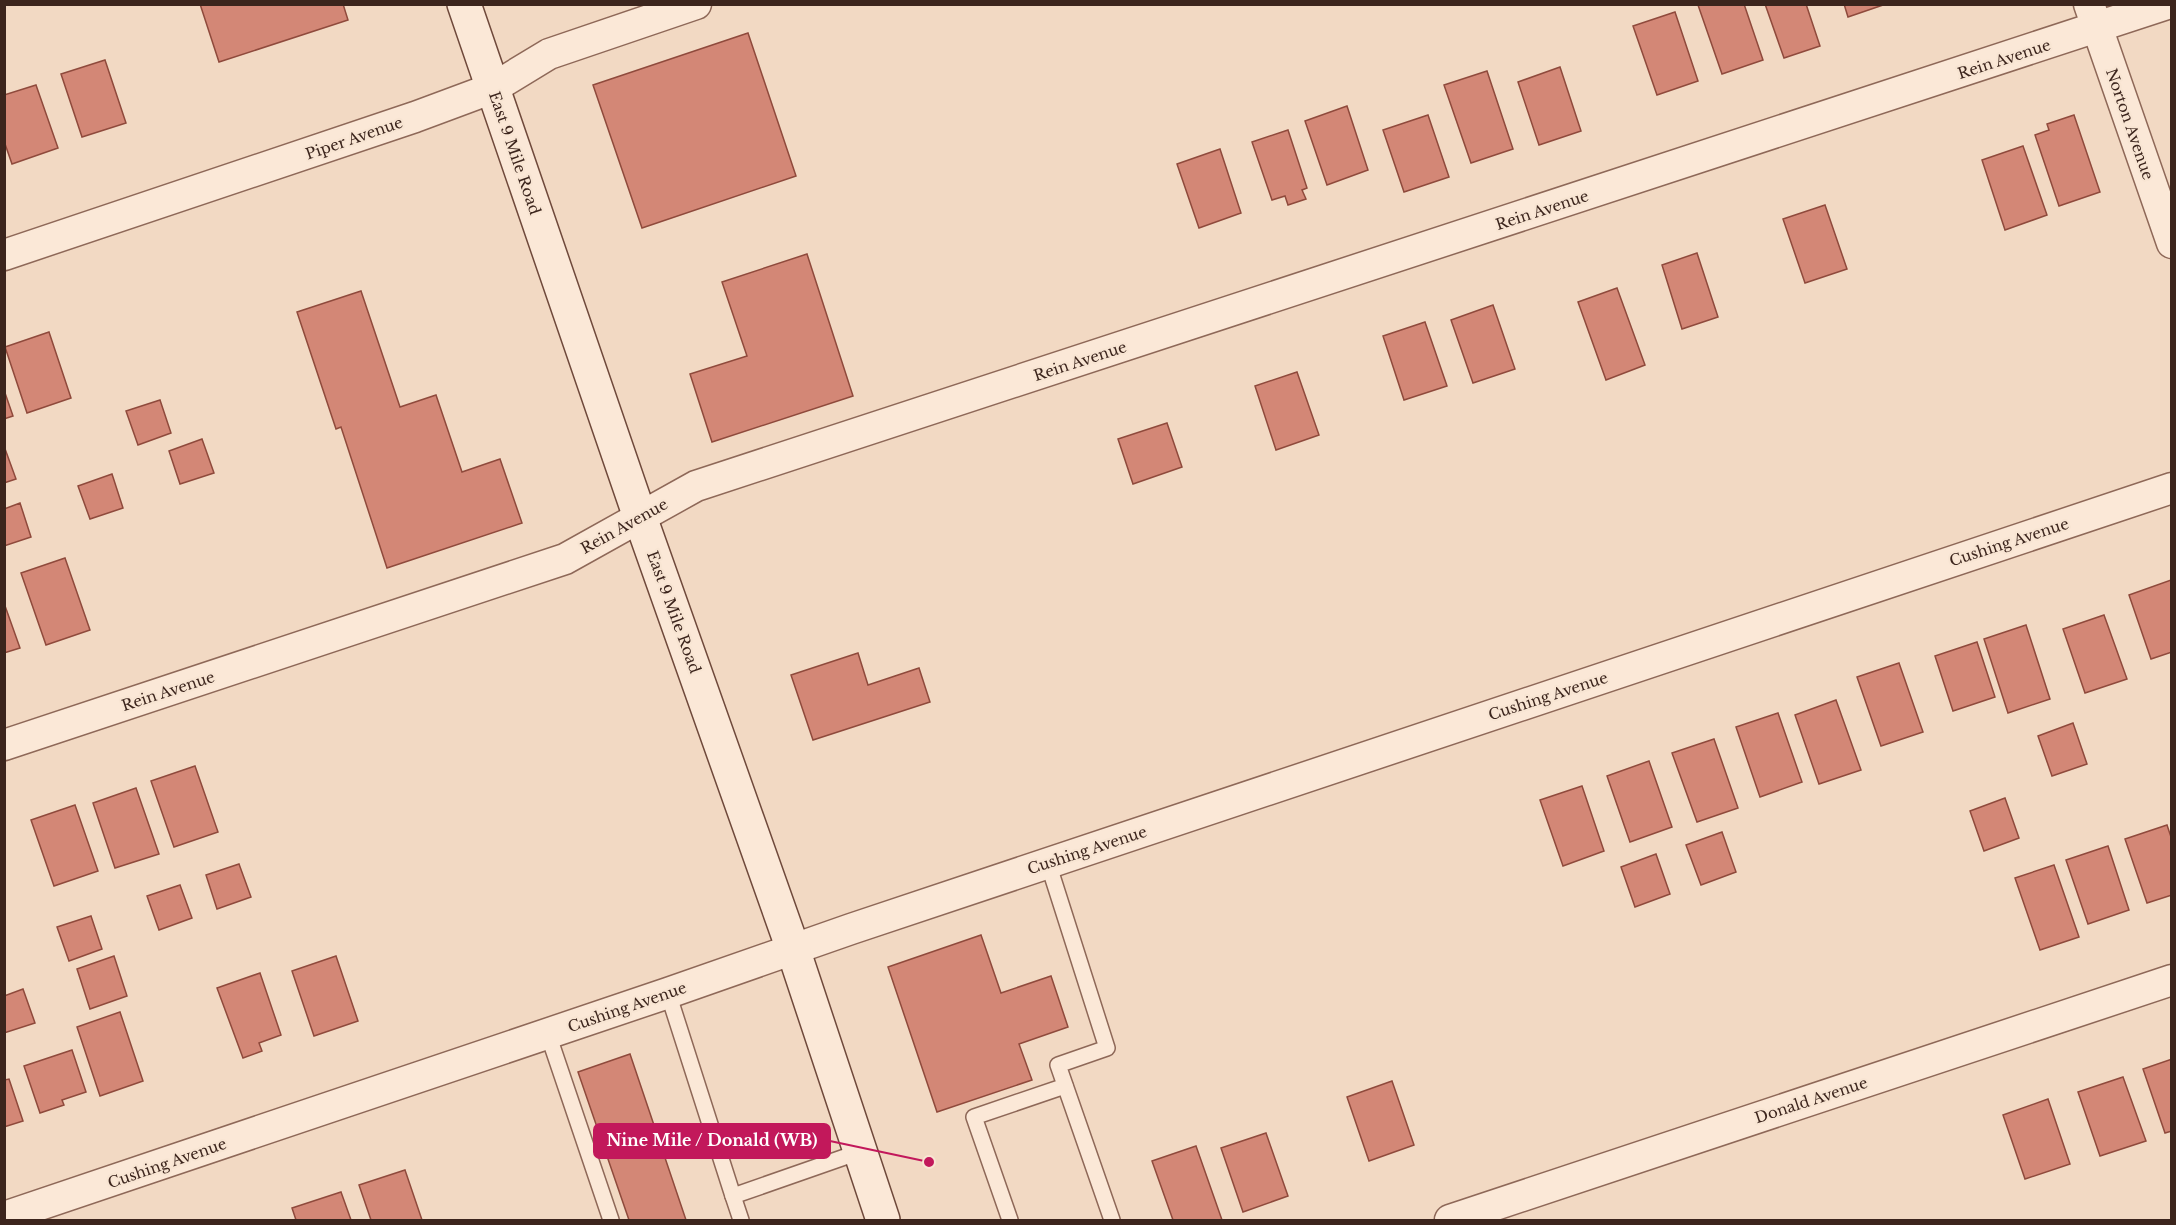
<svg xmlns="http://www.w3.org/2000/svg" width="2176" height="1225" viewBox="0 0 2176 1225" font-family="'Libre Baskerville',serif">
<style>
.building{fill:#d38776;stroke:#8f4a3c;stroke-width:1.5}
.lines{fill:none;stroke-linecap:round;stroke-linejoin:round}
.lane-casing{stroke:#8e6858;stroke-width:18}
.street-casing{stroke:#8e6858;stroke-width:33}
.secondary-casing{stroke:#6f493b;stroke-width:36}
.lane{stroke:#fbe8d7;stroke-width:15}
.street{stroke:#fbe8d7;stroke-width:30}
.secondary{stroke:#fbe8d7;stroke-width:33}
.labels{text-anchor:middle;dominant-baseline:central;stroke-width:4.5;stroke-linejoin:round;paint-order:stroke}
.street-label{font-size:15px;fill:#3c251d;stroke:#f8e5d3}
.leader{fill:none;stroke:#c2185b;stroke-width:2}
.callout-dot{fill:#c2185b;stroke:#f8e5d3;stroke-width:2}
.callout{fill:#c2185b;stroke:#c2185b;stroke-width:2}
.callout-label{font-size:16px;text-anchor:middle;font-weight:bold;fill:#fff}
</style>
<rect width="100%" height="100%" fill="#f2d9c3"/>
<g class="building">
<polygon points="200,4 343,4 348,20 219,62"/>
<polygon points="1744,4 1763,60 1722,74 1698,5"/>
<polygon points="1765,4 1806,4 1820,46 1784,58"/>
<polygon points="1844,4 1886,4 1848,17"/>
<polygon points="1675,12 1698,81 1657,95 1633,26"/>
<polygon points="748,33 796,176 642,228 593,85"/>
<polygon points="105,60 126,123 82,137 61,74"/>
<polygon points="1560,67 1581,131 1539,145 1518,82"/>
<polygon points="1487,71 1513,149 1471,163 1444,85"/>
<polygon points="36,85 58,148 12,164 4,141 4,95"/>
<polygon points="1347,106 1368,170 1327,185 1305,121"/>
<polygon points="1428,115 1449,177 1404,192 1383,130"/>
<polygon points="2074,115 2100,192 2059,206 2035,135 2049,130 2047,124"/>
<polygon points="1288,130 1307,188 1302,190 1306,199 1288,205 1285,196 1272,200 1252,142"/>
<polygon points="2023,146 2047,215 2005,230 1982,160"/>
<polygon points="1220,149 1241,213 1199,228 1177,164"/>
<polygon points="1825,205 1847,269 1805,283 1783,219"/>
<polygon points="1697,253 1718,317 1682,329 1662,265"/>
<polygon points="807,254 853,396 712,442 690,374 747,356 722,282"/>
<polygon points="1617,288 1645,365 1606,380 1578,302"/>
<polygon points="361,291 400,407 436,395 462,472 500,459 522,523 387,568 341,427 336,429 297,312"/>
<polygon points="1493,305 1515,369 1473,383 1451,320"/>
<polygon points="1425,322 1447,386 1404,400 1383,336"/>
<polygon points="49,332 71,398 27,413 5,347"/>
<polygon points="1297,372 1319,435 1276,450 1255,386"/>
<polygon points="4,390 13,416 4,419"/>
<polygon points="160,400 171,433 138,445 126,411"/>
<polygon points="1167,423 1182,467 1133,484 1118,439"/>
<polygon points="202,439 214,473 180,484 169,451"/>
<polygon points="4,446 16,479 4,483"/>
<polygon points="112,474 123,508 90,519 78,486"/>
<polygon points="20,503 31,537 4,546 4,509"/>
<polygon points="65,558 90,630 46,645 21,573"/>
<polygon points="2171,580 2172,652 2151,659 2129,595"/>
<polygon points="4,603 20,648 4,653"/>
<polygon points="2104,615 2127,679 2085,693 2063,629"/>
<polygon points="2026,625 2050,699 2008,713 1984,639"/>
<polygon points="1977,642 1995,697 1953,711 1935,656"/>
<polygon points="858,653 868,685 919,668 930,702 813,740 791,675"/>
<polygon points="1899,663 1923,732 1881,746 1857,677"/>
<polygon points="1836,700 1861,770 1819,784 1795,715"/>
<polygon points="1778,713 1802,782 1760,797 1736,727"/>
<polygon points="2073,723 2087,764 2052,776 2038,736"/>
<polygon points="1714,739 1738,808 1697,822 1672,753"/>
<polygon points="1649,761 1672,827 1630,842 1607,776"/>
<polygon points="195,766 218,832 174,847 151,781"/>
<polygon points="1582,786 1604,851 1563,866 1540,800"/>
<polygon points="136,788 159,854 115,868 93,803"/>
<polygon points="2005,798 2019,838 1984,851 1970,811"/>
<polygon points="75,805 98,871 54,886 31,820"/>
<polygon points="2167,825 2172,840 2172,895 2147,903 2125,839"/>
<polygon points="1722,832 1736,872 1701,885 1686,845"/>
<polygon points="2108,846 2129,910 2088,924 2066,860"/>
<polygon points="1656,854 1670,894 1635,907 1621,867"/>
<polygon points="239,864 251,897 217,909 206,875"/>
<polygon points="2054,865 2079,937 2040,950 2015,878"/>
<polygon points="180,885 192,918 159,930 147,896"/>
<polygon points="91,916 102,949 69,961 57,927"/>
<polygon points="981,935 1001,993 1051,976 1068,1027 1019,1044 1032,1080 937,1112 888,967"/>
<polygon points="114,956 127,996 90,1009 77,969"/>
<polygon points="336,956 358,1021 314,1036 292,971"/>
<polygon points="260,973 281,1035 259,1043 262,1051 243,1058 217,988"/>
<polygon points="23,989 35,1023 4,1033 4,996"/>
<polygon points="120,1012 143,1081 100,1096 77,1027"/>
<polygon points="72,1050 86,1092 62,1100 64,1105 40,1113 24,1066"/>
<polygon points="630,1054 686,1220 629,1220 578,1072"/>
<polygon points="2172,1059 2172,1131 2165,1133 2143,1069"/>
<polygon points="2123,1077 2146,1141 2100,1156 2078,1092"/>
<polygon points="9,1079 23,1121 4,1127 4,1080"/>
<polygon points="1392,1081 1414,1145 1369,1161 1347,1097"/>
<polygon points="2048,1099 2070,1164 2025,1179 2003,1115"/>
<polygon points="1266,1133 1288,1196 1243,1212 1221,1148"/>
<polygon points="1196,1146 1222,1220 1173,1220 1152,1161"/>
<polygon points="405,1170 422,1220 371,1220 359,1185"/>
<polygon points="341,1192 351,1220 296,1220 292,1208"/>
</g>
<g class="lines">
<g class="lane-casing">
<g id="lane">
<polyline points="1048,863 1107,1048 1058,1065 1112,1220"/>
<polyline points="668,993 733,1196 862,1151"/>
<polyline points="548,1034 611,1220"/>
<polyline points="733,1196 741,1220"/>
<polyline points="1010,1220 974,1117 1065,1086"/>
</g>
</g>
<g class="street-casing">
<g id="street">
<polyline points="2089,4 2172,243"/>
<polyline points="4,255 415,117 493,88 549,54 696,4"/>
<polyline points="4,745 565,559 696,486 2167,4"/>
<polyline points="4,1217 668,993 851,929 2172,488"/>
<polyline points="1450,1220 2172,980"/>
</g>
</g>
<g class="secondary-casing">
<polyline id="secondary" points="464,4 640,517 793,949 883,1220"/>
</g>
<use href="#lane" class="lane"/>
<use href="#street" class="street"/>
<use href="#secondary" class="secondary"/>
</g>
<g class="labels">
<g class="street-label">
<text transform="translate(2004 59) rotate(-18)">Rein Avenue</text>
<text transform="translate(2130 124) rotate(71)">Norton Avenue</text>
<text transform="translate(354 138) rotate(-19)">Piper Avenue</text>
<text transform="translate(515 153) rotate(71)">East 9 Mile Road</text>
<text transform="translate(1542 210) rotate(-18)">Rein Avenue</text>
<text transform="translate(1080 361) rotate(-18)">Rein Avenue</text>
<text transform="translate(624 526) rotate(-29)">Rein Avenue</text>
<text transform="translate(2009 542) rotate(-18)">Cushing Avenue</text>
<text transform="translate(674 612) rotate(70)">East 9 Mile Road</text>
<text transform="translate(168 691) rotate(-18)">Rein Avenue</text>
<text transform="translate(1548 696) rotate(-18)">Cushing Avenue</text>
<text transform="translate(1087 850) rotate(-18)">Cushing Avenue</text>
<text transform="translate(627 1007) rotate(-19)">Cushing Avenue</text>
<text transform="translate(1811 1100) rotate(-18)">Donald Avenue</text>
<text transform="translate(167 1163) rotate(-19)">Cushing Avenue</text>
</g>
</g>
<path class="leader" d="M929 1162L830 1141"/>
<circle class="callout-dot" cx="929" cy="1162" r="6"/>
<rect class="callout" x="594" y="1124" width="236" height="34" rx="6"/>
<g class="callout-label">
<text x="712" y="1146">Nine Mile / Donald (WB)</text>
</g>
<rect width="2176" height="1225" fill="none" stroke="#3c251d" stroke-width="12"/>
</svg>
